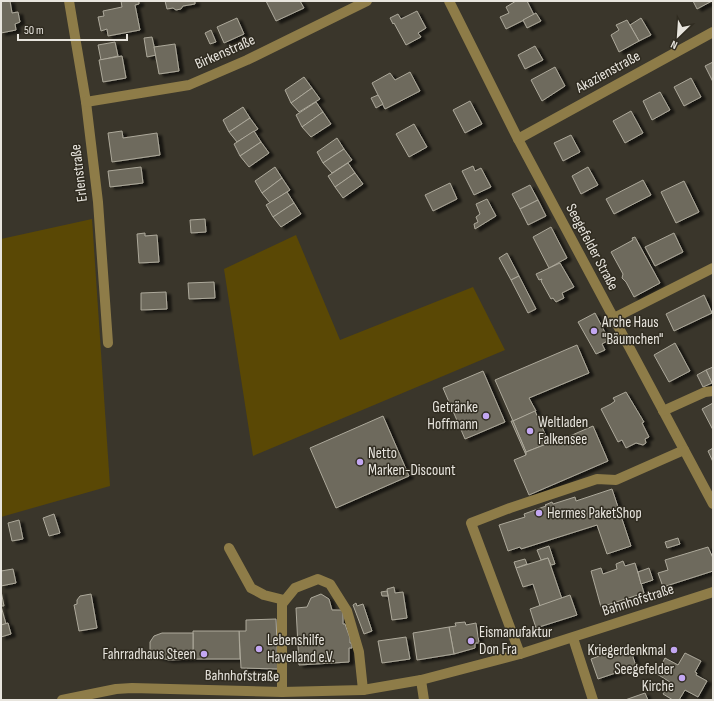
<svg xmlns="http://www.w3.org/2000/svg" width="714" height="701" viewBox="0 0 714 701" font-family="'Sofia Sans Condensed',sans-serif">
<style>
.green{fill:#5a4805}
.building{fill:#6e6a5d;stroke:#ada99b;filter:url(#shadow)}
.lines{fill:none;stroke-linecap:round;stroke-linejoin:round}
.minor{stroke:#8e7c48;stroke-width:10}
.poi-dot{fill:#c3a7f2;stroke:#302c21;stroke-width:1.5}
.labels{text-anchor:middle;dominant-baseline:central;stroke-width:3;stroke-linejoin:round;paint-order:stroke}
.street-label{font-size:15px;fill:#e8e5de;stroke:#302c21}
.poi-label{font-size:15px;fill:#e8e5de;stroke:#302c21;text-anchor:start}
</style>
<defs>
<filter id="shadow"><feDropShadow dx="4.5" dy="2.5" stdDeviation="1" flood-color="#0009"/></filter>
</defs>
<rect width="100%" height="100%" fill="#3a362b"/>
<g class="green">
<polygon points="92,219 110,486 1,517 1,239"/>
<polygon points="296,235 340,340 473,287 505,350 253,456 224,269"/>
</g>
<g class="building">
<polygon points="1,1 10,1 12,13 18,12 20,22 15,24 16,30 1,33"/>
<polygon points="121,1 139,1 139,4 135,5 140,30 108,36 107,29 101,31 98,17 104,16 103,11 122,7"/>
<polygon points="165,1 195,1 195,4 183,6 181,9 176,10 173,8 167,9"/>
<polygon points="266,1 300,1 304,8 276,21"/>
<polygon points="516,1 527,1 534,15 506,29 500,17 509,13 506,7"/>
<polygon points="693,1 712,1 697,9"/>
<polygon points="417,11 426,28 418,33 421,37 406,45 394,23 393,24 390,18 398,14 401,19"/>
<polygon points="536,13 541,21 527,28 523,20"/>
<polygon points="237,18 244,34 224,43 217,27"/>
<polygon points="641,18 651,35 639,41 630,25"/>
<polygon points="627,20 639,41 619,52 611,35 619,30 616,25"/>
<polygon points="211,30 216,42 210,44 205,33"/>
<polygon points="152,37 156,55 147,57 144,38"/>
<polygon points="115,42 118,56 101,60 98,45"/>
<polygon points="175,44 179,71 159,74 154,47"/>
<polygon points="535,46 543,60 525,69 518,55"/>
<polygon points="122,56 126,78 103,82 99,60"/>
<polygon points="713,62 713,82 705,66"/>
<polygon points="555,67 565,86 542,101 531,80"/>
<polygon points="410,72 420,91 385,109 372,83 390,73 395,80"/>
<polygon points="304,77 312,88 291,103 285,90"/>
<polygon points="691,78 701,97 684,106 674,87"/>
<polygon points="312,88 320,99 299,112 291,103"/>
<polygon points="660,92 670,110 652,120 643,101"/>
<polygon points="378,95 383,104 376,108 371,98"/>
<polygon points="470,101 482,124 465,133 453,110"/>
<polygon points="316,102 323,112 302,127 296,115"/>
<polygon points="243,107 250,118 229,132 223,120"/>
<polygon points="631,111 643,133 625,143 613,121"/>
<polygon points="323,112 331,124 311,137 302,127"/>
<polygon points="250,118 258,129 237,142 229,132"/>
<polygon points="414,124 427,147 409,157 396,134"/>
<polygon points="122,131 123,138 157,133 160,155 112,162 108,133"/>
<polygon points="254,131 261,142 240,156 234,144"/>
<polygon points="571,135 580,152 563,161 554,143"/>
<polygon points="337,138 344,149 323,163 317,152"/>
<polygon points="261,142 269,153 249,167 240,156"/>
<polygon points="344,149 352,160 332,173 323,163"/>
<polygon points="348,163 355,173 335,187 328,176"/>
<polygon points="473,166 475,171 481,168 491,187 474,195 462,171"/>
<polygon points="141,167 143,183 110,187 108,171"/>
<polygon points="275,167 282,178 262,193 255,181"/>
<polygon points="588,167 598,185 581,194 572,176"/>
<polygon points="355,173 363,184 343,198 335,187"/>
<polygon points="282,178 290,190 270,203 262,193"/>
<polygon points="643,180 651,195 614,214 606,199"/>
<polygon points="684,181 699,212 676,223 661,192"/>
<polygon points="450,183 457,199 433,211 425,195"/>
<polygon points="530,185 538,200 520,209 512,194"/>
<polygon points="287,192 294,203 273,217 266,205"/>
<polygon points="487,199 496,216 475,229 474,224 478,222 476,217 480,214 476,204"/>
<polygon points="538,200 546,216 528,225 520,209"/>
<polygon points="294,203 301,214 281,227 273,217"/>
<polygon points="205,219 206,232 191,233 190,220"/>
<polygon points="551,227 567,258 549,268 533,237"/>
<polygon points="145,233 145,236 157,235 159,262 139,263 137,234"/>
<polygon points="674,233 683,252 655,266 645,247"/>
<polygon points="635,237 660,283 634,297 626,282 622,278 623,274 611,252 633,240 632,238"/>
<polygon points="507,253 519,276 511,280 499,258"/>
<polygon points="560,263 574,287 562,293 564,298 556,302 553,298 551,299 541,281 542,279 539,280 536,274"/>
<polygon points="519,276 536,309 528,313 511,280"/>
<polygon points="214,282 215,298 189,299 188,283"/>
<polygon points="166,292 167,309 141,310 141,293"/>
<polygon points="704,295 712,313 674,331 666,314"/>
<polygon points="595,313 609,340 602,344 605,350 596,354 578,322"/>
<polygon points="675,343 690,371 669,382 654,355"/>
<polygon points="577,345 589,373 529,398 536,411 513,421 495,380"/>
<polygon points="713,367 713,382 712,383 706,370"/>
<polygon points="706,370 712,383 703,387 697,375"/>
<polygon points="483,371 505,422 465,439 443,388"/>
<polygon points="626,392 644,422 642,423 649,437 645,439 646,443 643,445 636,443 626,448 622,440 618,442 601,409 611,404 615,401 613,398"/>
<polygon points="713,403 713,430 702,409"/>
<polygon points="535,411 549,443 526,452 513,421"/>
<polygon points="383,416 409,476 336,508 310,448"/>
<polygon points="511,421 513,421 526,452 526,455"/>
<polygon points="593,426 608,461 529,495 514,460 526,455 526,452 549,443 549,445"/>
<polygon points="713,448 713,462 708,451"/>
<polygon points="612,489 631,546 607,554 597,525 521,549 520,547 508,551 499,525 525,517 524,514 546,506 545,505 552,502 553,504 575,497 576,501"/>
<polygon points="54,514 60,533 49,536 43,518"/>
<polygon points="19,520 23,539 12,541 8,523"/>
<polygon points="678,538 680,544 667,548 665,542"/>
<polygon points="549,546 555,564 551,565 548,558 541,560 537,550"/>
<polygon points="708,547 713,558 713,571 663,587 658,573 668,570 665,560"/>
<polygon points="548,558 562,599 540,606 533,584 523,587 516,568"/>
<polygon points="525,559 527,564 516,568 514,562"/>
<polygon points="623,561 625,566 635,563 644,593 601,607 591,571 601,568 603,574 617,569 616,564"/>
<polygon points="649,568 653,580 641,584 638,572"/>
<polygon points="13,569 16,583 1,586 1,571"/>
<polygon points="394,587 395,593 403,592 407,618 392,620 387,589"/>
<polygon points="1,591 4,606 1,606"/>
<polygon points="387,591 388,596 382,596 381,592"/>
<polygon points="91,594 97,628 79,631 74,605 77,604 77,600 80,596"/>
<polygon points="321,594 329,599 332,610 343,610 343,624 345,624 350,638 350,643 352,643 352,648 349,648 349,662 299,665 296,608 307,607 311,598"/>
<polygon points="570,595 577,615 536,628 530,609"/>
<polygon points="356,603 357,606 363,604 372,631 364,634 353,605"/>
<polygon points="1,606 6,624 1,625"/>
<polygon points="276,619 278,669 241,668 239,631 246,631 246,620"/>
<polygon points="465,622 466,625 476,623 479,643 475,643 475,648 454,654 449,627 456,626 455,623"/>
<polygon points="8,623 11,634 1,637 1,625"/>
<polygon points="449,627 454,654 417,660 413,633"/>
<polygon points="193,631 239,631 240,659 193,659"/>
<polygon points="162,633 193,633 193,659 169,660 154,656 150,650 150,642 154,636"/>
<polygon points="406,637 410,659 382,663 378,641"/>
<polygon points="629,645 636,666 598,679 591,659"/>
<polygon points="685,653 701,661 695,672 697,673 696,675 707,681 698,697 685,690 679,700 673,700 663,694 670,682 657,674 665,658 678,665"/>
<polygon points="645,693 648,700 625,700"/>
</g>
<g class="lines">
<g class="minor">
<polyline points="69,1 86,102 98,202 108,343"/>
<polyline points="449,1 518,139 713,504"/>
<polyline points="86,102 189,85 247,60 367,1"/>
<polyline points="518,139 713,32"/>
<polyline points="614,318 713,268"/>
<polyline points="663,411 705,392 713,391"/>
<polyline points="229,548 251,588 264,595 284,600"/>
<polyline points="573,638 593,700"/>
<polyline points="520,654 471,523 510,508 597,479 616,480 684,450"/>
<polyline points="421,680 424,700"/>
<polyline points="282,692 282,604 295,588 318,579 330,584 347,611 359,652 363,690"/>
<polyline points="62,700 116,689 132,688 282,692 363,690 421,680 520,654 713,592"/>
</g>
</g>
<g class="poi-dot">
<circle cx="594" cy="331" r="4"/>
<circle cx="486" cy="416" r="4"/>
<circle cx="530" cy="431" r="4"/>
<circle cx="360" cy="462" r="4"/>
<circle cx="539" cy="513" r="4"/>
<circle cx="471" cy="641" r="4"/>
<circle cx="259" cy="649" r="4"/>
<circle cx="674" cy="650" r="4"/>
<circle cx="204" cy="654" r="4"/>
<circle cx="682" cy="678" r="4"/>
</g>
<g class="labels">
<g class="street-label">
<text transform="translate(225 52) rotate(-24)">Birkenstraße</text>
<text transform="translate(608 72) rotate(-29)">Akazienstraße</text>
<text transform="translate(79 173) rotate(-97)">Erlenstraße</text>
<text transform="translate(592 247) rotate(62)">Seegefelder Straße</text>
<text transform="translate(638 600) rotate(-18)">Bahnhofstraße</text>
<text transform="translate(242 676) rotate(1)">Bahnhofstraße</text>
</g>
<g class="poi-label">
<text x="602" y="322">Arche Haus<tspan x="602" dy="17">"Bäumchen"</tspan></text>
<text x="478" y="407" text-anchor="end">Getränke<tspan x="478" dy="17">Hoffmann</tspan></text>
<text x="538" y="422">Weltladen<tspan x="538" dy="17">Falkensee</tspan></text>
<text x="368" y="453">Netto<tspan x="368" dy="17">Marken-Discount</tspan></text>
<text x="547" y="513">Hermes PaketShop</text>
<text x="479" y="632">Eismanufaktur<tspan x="479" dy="17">Don Fra</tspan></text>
<text x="267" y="640">Lebenshilfe<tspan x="267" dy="17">Havelland e.V.</tspan></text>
<text x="666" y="650" text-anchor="end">Kriegerdenkmal</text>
<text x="196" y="654" text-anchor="end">Fahrradhaus Steen</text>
<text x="674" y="669" text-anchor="end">Seegefelder<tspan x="674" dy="17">Kirche</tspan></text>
</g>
</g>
<rect width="714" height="701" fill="none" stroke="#e8e5de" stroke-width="4"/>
<g transform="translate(678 36) rotate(205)" stroke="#302c21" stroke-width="3" paint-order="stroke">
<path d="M0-3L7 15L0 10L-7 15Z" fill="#e8e5de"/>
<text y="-6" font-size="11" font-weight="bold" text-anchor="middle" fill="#e8e5de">N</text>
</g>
<path d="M18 34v6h109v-6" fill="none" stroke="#e8e5de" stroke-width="2"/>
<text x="24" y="34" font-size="12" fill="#e8e5de" stroke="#302c21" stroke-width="3" paint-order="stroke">50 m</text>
</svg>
